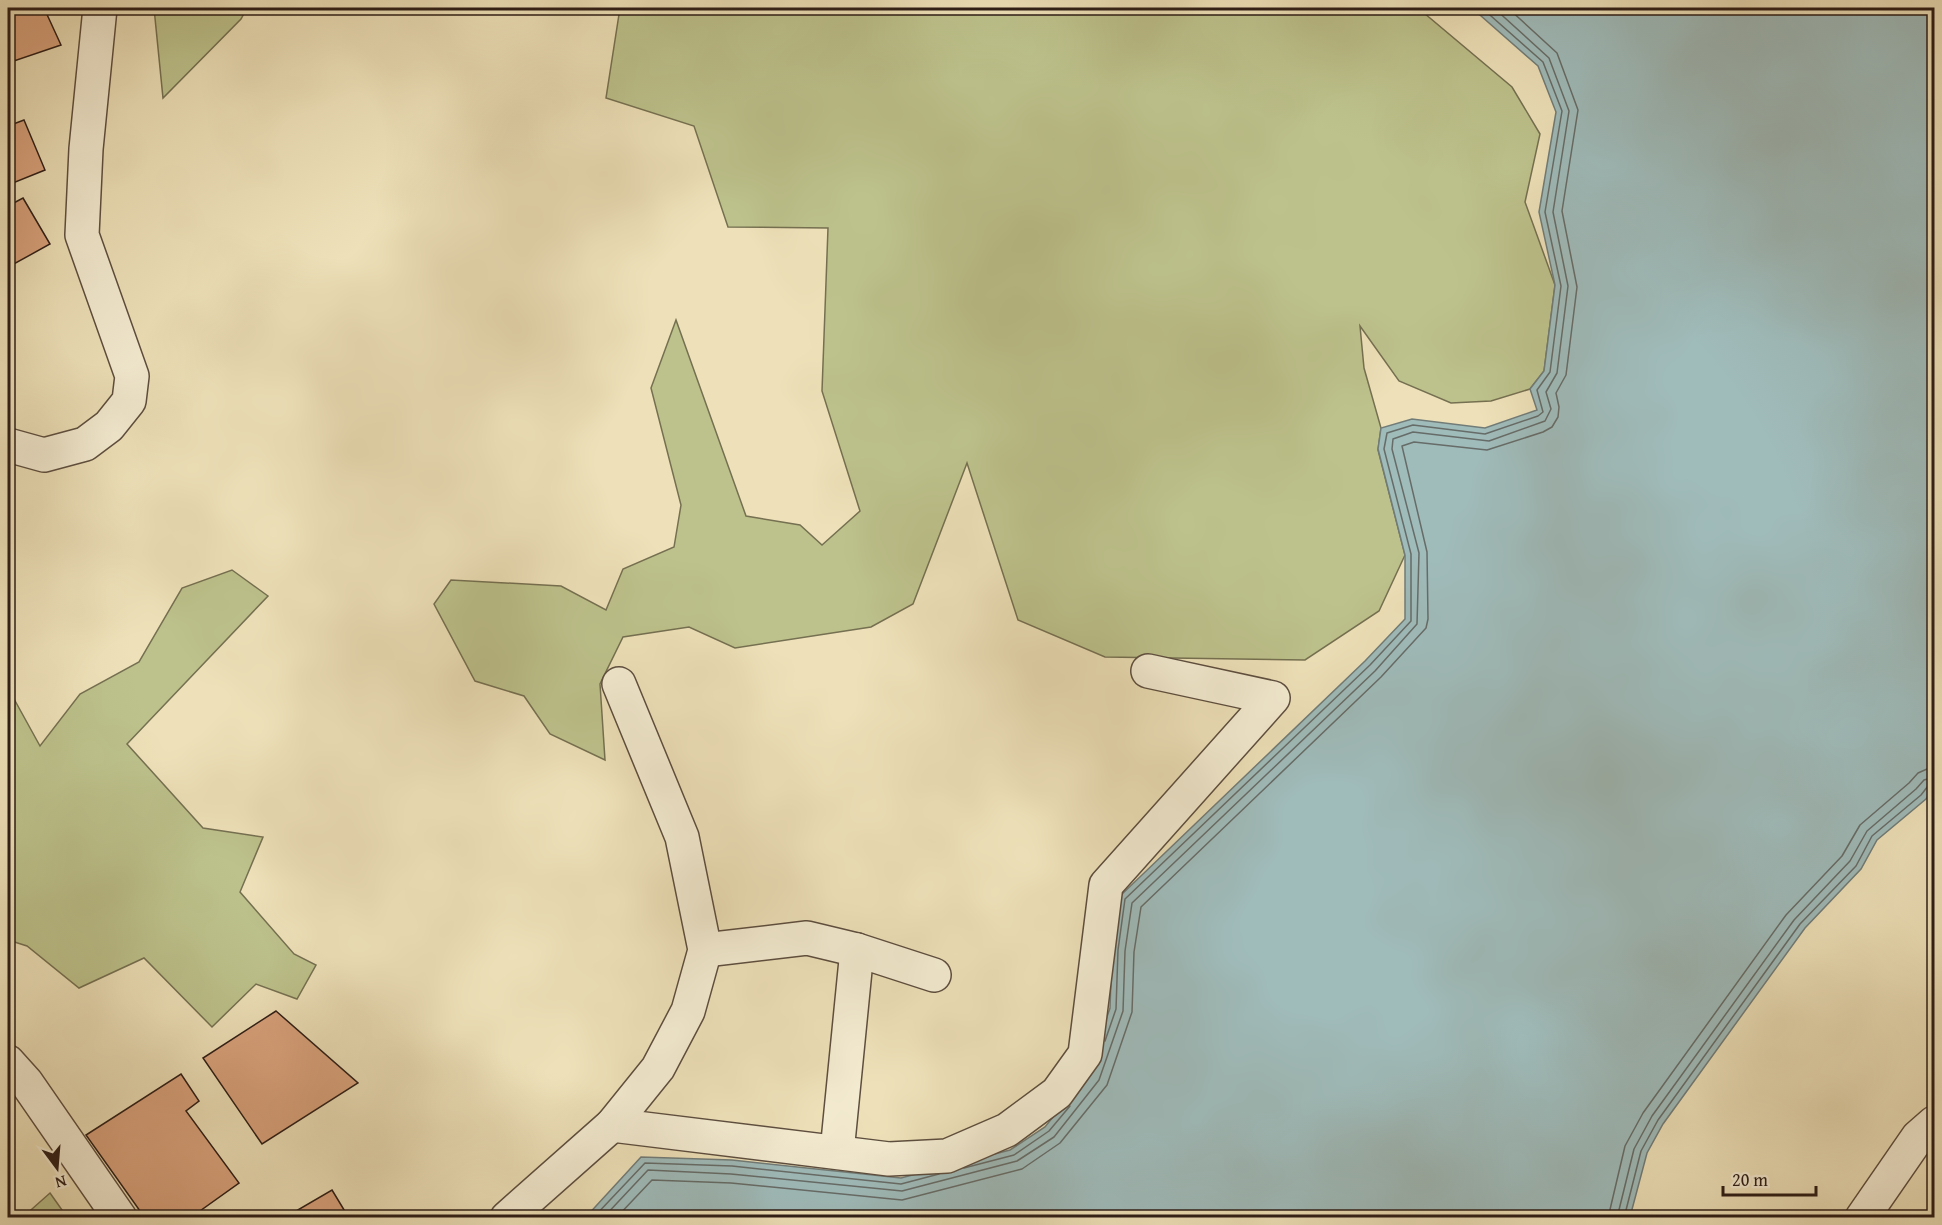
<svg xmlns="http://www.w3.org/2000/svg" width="1942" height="1225" viewBox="0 0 1942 1225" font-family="'Gentium Book Plus',serif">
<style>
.green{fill:#bdc28c;stroke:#757051;stroke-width:1.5}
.water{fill:#9fbbba;stroke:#717c78;stroke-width:1.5}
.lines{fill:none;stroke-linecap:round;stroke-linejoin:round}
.shore{stroke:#666c68;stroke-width:1.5}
.building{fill:#d9a27c;stroke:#2d1d16;stroke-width:1.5}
.minor-casing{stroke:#5d4e3f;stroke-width:36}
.tertiary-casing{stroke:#5d4e3f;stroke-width:36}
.minor{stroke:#f4ecd2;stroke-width:33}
.tertiary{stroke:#f4ecd2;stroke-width:33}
</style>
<rect width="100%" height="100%" fill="#eee1b9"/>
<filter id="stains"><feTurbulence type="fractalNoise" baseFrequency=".00333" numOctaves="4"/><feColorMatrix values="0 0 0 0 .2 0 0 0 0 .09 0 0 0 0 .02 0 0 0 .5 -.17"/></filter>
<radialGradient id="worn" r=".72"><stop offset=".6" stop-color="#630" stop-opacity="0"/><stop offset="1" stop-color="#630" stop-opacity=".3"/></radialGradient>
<g class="green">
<polygon points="154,8 247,8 241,19 163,98"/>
<polygon points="620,8 1418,8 1512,87 1540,134 1525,202 1555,285 1544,371 1530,389 1491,401 1451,403 1399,381 1360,326 1364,368 1381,428 1378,450 1405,555 1379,611 1305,660 1105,657 1018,620 967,463 913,604 871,627 735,648 689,627 623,637 600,684 605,760 550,734 524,696 475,681 434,604 451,580 561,586 606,610 623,569 674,547 681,505 651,388 676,320 746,516 800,525 822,545 860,511 822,391 828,228 728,227 694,126 606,98"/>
<polygon points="232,570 268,596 127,744 203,828 263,837 240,892 294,954 316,965 297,999 256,984 212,1027 144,958 79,988 27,946 8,940 8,688 40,746 80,694 139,662 182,588"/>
<polygon points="50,1193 67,1217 23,1217"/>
</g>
<polygon class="water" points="1472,8 1934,8 1934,787 1926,799 1877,840 1861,869 1805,928 1663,1124 1647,1153 1630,1217 585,1218 641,1157 732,1160 901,1178 1010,1150 1045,1127 1087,1075 1110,1008 1112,950 1119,897 1365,661 1405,619 1405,555 1378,449 1381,428 1412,419 1485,428 1537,410 1530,389 1544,371 1555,285 1539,212 1556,112 1538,66"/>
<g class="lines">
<g class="shore">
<polyline points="1105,1041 1116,1009 1118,950 1125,899 1370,665 1411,621 1411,554 1384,449 1387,433 1413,425 1485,434 1538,416 1543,412 1537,390 1550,372 1561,286 1545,212 1562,111 1543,62 1482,8"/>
<polyline points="964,1168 1014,1155 1049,1131 1070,1106"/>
<polyline points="593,1218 645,1163 732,1166 901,1184 939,1174"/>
<polyline points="603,1218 648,1170 731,1174 902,1191 1017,1161 1054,1137 1099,1080 1123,1011 1125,951 1132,903 1375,671 1417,624 1419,553 1392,449 1393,439 1413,432 1489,441 1545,421 1551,409 1546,392 1557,373 1568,286 1553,212 1569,111 1549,58 1494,8"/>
<polyline points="616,1218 652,1180 731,1183 902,1200 1022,1169 1060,1143 1107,1085 1132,1012 1134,952 1141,907 1381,677 1426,628 1428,619 1427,552 1402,446 1414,442 1487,450 1543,432 1552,427 1558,417 1559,407 1556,393 1566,375 1577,287 1562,211 1578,110 1557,53 1508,8"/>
<polyline points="1608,1218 1625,1146 1643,1113 1786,915 1842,856 1860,825 1909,783 1918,773 1927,769 1934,768"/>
<polyline points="1617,1218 1634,1149 1652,1116 1794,920 1850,861 1867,831 1916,789 1924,780 1934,777"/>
<polyline points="1624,1218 1641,1151 1658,1120 1800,924 1856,866 1872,836 1921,795 1928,786 1934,784"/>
</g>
</g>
<g class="building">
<polygon points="13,8 44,8 61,45 8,63 8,9"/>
<polygon points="24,120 45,170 8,185 8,126"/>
<polygon points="23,198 50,244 12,265 8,256 8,206"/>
<polygon points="276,1011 358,1083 262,1144 203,1058"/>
<polygon points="181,1074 199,1101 186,1111 239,1183 190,1218 145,1218 86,1135"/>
<polygon points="332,1190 349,1218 284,1218"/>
</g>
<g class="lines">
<g class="minor-casing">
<g id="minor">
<polyline points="8,445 44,455 85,444 109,426 129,401 132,376 82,235 86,149 100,8"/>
<polyline points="705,950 807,938 857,950 934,975"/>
<polyline points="612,1125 889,1159 947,1156 1007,1130 1057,1093 1085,1054 1106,885 1273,698 1148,671"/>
<polyline points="837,1152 857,950"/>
<polyline points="507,1218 612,1125 658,1068 688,1011 705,950 682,837 619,684"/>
</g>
</g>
<g class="tertiary-casing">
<g id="tertiary">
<polyline points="8,1062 26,1082 120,1218"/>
<polyline points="1862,1218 1918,1137 1934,1123"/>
</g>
</g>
<use href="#minor" class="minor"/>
<use href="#tertiary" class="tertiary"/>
</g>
<rect width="1942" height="1225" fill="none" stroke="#eee1b9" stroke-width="30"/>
<rect x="9" y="9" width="1924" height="1207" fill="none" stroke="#2d1d16" stroke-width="3"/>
<rect x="15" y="15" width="1912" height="1195" fill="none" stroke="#2d1d16" stroke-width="1.5"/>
<g transform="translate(57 1168) rotate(164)" stroke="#f4ecd2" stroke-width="4.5" paint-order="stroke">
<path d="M0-4.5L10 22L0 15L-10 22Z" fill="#2d1d16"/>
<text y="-9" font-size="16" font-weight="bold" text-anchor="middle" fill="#2d1d16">N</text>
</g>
<path d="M1723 1186v9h93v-9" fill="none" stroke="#2d1d16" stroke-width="3"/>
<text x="1732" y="1186" font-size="18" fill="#2d1d16" stroke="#f4ecd2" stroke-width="4.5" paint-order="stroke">20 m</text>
<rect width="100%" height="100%" filter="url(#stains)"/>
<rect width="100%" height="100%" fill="url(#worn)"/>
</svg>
